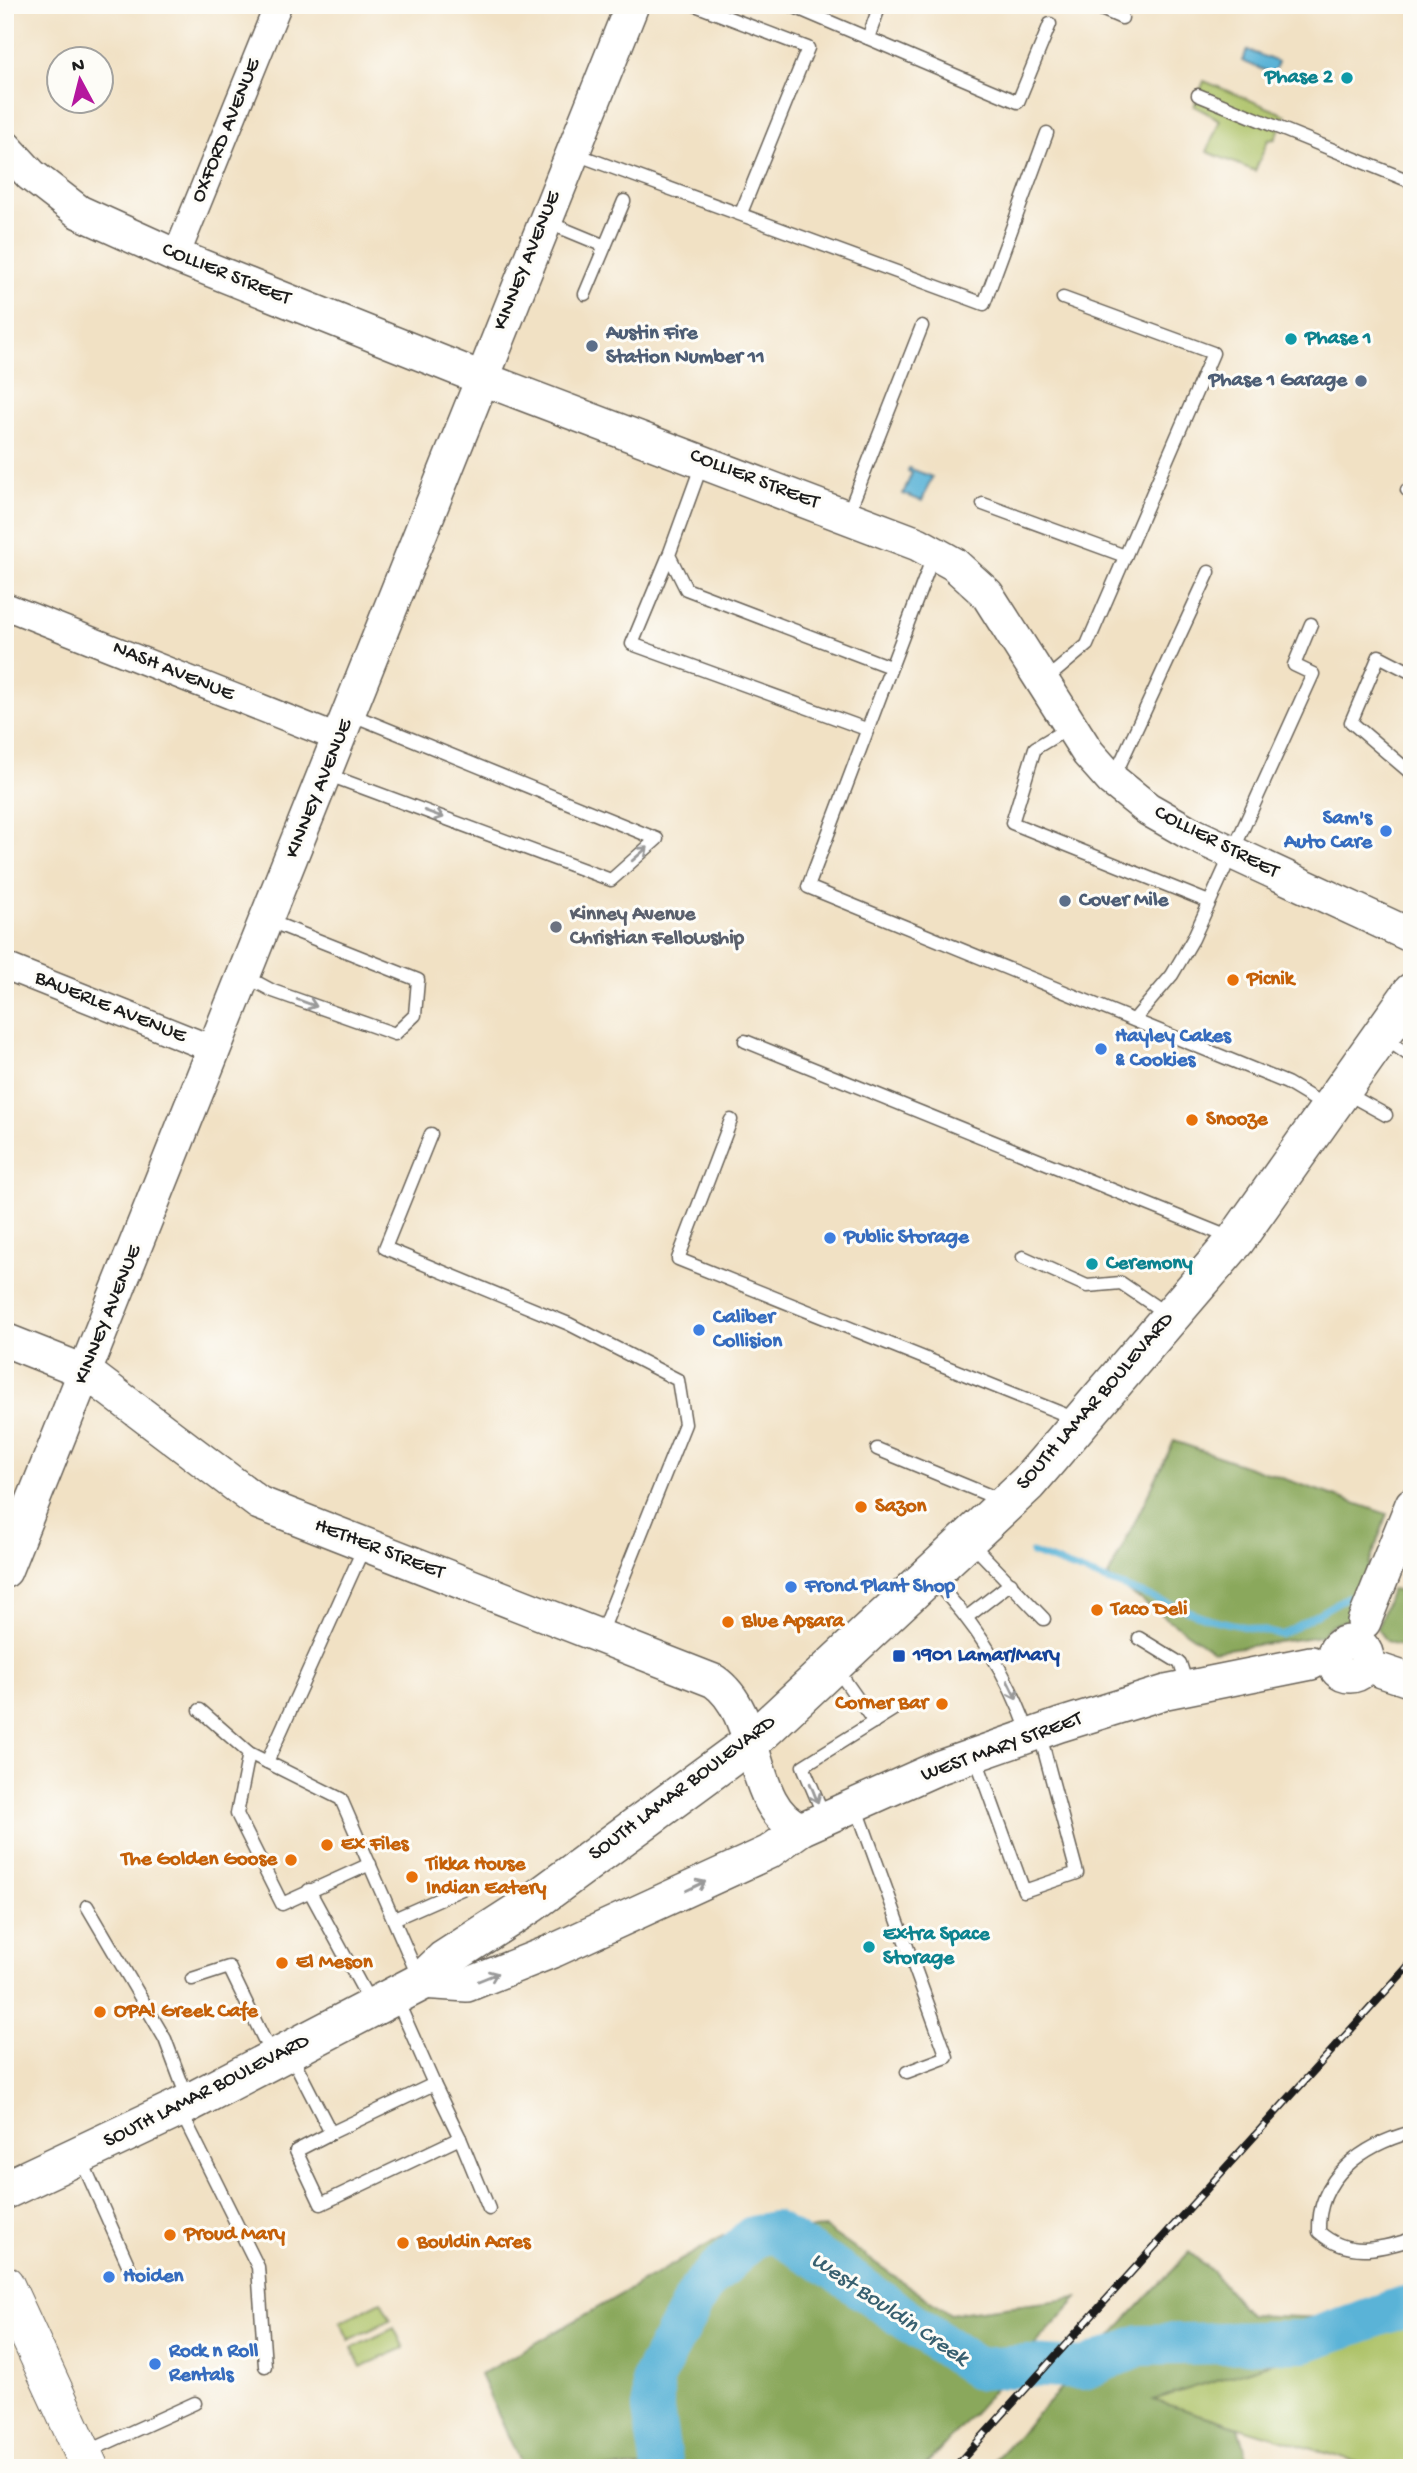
<svg xmlns="http://www.w3.org/2000/svg" width="1417" height="2473" viewBox="0 0 1417 2473" font-family="'Gochi Hand',sans-serif">
<style>
.green{fill:#adc267;stroke:#646f42;stroke-width:2}
.forest{fill:#8aa85c;stroke:#53623c;stroke-width:2}
.water{fill:#5ab3d7;stroke:#3b687a;stroke-width:2}
.lines{fill:none;stroke-linecap:round;stroke-linejoin:round}
.stream{stroke:#5ab3d7;stroke-width:7}
.river{stroke:#5ab3d7;stroke-width:42}
.service-casing{stroke:#676157;stroke-width:15}
.minor-casing{stroke:#676157;stroke-width:29}
.tertiary-casing{stroke:#676157;stroke-width:36}
.secondary-casing{stroke:#676157;stroke-width:39}
.primary-casing{stroke:#676157;stroke-width:41}
.service{stroke:#fff;stroke-width:12}
.minor{stroke:#fff;stroke-width:26}
.tertiary{stroke:#fff;stroke-width:33}
.secondary{stroke:#fff;stroke-width:37}
.primary{stroke:#fff;stroke-width:38}
.rail-casing{stroke:#1c1c1c;stroke-width:8}
.rail{stroke:#fdfcf7;stroke-width:5;stroke-dasharray:16;stroke-linecap:butt}
.oneway{stroke:#999}
.culture-dot{fill:#0f9aa8;stroke:#fdfcf7;stroke-width:2.5}
.service-dot{fill:#5c6f8a;stroke:#fdfcf7;stroke-width:2.5}
.shop-dot{fill:#3f7fe0;stroke:#fdfcf7;stroke-width:2.5}
.worship-dot{fill:#6b7280;stroke:#fdfcf7;stroke-width:2.5}
.food-dot{fill:#e8710a;stroke:#fdfcf7;stroke-width:2.5}
.transit-dot{fill:#1a4fb4;stroke:#fdfcf7;stroke-width:2.5}
.labels{text-anchor:middle;dominant-baseline:central;stroke-width:6;stroke-linejoin:round;paint-order:stroke}
.culture-label{font-size:21px;font-weight:bold;fill:#0d838f;stroke:#fdfcf7;text-anchor:start}
.street-label{font-size:21px;fill:#1c1c1c;stroke:#fdfcf7}
.service-label{font-size:21px;font-weight:bold;fill:#4e5e75;stroke:#fdfcf7;text-anchor:start}
.shop-label{font-size:21px;font-weight:bold;fill:#366cbe;stroke:#fdfcf7;text-anchor:start}
.worship-label{font-size:21px;font-weight:bold;fill:#5b616d;stroke:#fdfcf7;text-anchor:start}
.food-label{font-size:21px;font-weight:bold;fill:#c56008;stroke:#fdfcf7;text-anchor:start}
.transit-label{font-size:21px;font-weight:bold;fill:#164399;stroke:#fdfcf7;text-anchor:start}
.water-label{font-size:23px;font-style:italic;fill:#386070;stroke:#fdfcf7}
</style>
<rect width="100%" height="100%" fill="#fdfcf7"/>
<filter id="ink" filterUnits="userSpaceOnUse"><feTurbulence type="fractalNoise" baseFrequency=".0143" numOctaves="2"/><feDisplacementMap in="SourceGraphic" scale="14" xChannelSelector="R" yChannelSelector="G"/><feConvolveMatrix kernelMatrix="1 2 1 2 8 2 1 2 1" color-interpolation-filters="sRGB"/></filter>
<filter id="wash" filterUnits="userSpaceOnUse"><feTurbulence type="fractalNoise" baseFrequency=".00686" numOctaves="4" result="noise"/><feDisplacementMap in="SourceGraphic" scale="28" xChannelSelector="R" yChannelSelector="G"/><feGaussianBlur stdDeviation="1.57" result="paint"/><feColorMatrix in="noise" values="0 0 0 0 0 0 0 0 0 0 0 0 0 0 0 0 0 1.4 0 .05"/><feComposite in="paint" operator="in"/></filter>
<g filter="url(#wash)">
<rect width="100%" height="100%" fill="#f1e1c4"/>
<g class="green">
<polygon points="1204,81 1286,115 1275,139 1268,140 1255,171 1207,152 1220,120 1194,106"/>
<polygon points="381,2301 391,2320 349,2340 340,2322"/>
<polygon points="1412,2319 1412,2468 1375,2468 1151,2400"/>
<polygon points="394,2328 404,2348 361,2367 352,2348"/>
</g>
<g class="forest">
<polygon points="1174,1441 1387,1514 1350,1619 1331,1625 1321,1636 1213,1651 1108,1577"/>
<polygon points="1391,1589 1412,1597 1412,1650 1386,1641 1377,1629"/>
<polygon points="825,2228 949,2314 1078,2298 923,2468 523,2468 480,2375 723,2236"/>
<polygon points="1189,2252 1213,2272 1249,2315 1324,2318 1412,2290 1412,2319 1153,2400 1239,2427 1250,2468 987,2468"/>
</g>
<g class="water">
<polygon points="1247,50 1278,62 1273,74 1242,61"/>
<polygon points="909,468 932,477 922,501 903,494 912,473 908,471"/>
</g>
<g class="lines">
<g class="stream">
<polyline points="1032,1553 1210,1619 1281,1635 1347,1597"/>
<polyline points="1405,1628 1412,1630"/>
</g>
<polyline class="river" points="662,2468 653,2410 653,2377 702,2286 753,2237 774,2232 827,2264 978,2369 1027,2366 1084,2369 1140,2345 1305,2341 1412,2304"/>
</g>
</g>
<g filter="url(#ink)">
<g class="lines">
<g class="service-casing">
<g id="service">
<polyline points="695,5 808,48 741,213"/>
<polyline points="790,5 1018,102 1050,24"/>
<polyline points="1092,5 1122,18"/>
<polyline points="868,38 880,5"/>
<polyline points="1198,95 1412,182"/>
<polyline points="573,153 984,304 1047,133"/>
<polyline points="547,222 605,246"/>
<polyline points="585,294 624,201"/>
<polyline points="702,464 669,555 686,589 890,667"/>
<polyline points="1407,490 1412,492"/>
<polyline points="983,504 1125,556"/>
<polyline points="848,514 922,326"/>
<polyline points="934,554 808,887 1287,1083 1327,1107"/>
<polyline points="669,555 632,644 866,729"/>
<polyline points="1412,673 1379,656 1351,722 1412,774"/>
<polyline points="1043,682 1087,645 1213,353 1063,298"/>
<polyline points="1070,727 1035,748 1012,823 1209,902"/>
<polyline points="326,774 611,880 657,839 350,714"/>
<polyline points="1114,777 1209,572"/>
<polyline points="245,976 273,991 395,1034 415,1015 418,980 267,920"/>
<polyline points="1134,1020 1172,975 1193,939 1313,674 1294,665 1311,624"/>
<polyline points="1384,1038 1412,1057"/>
<polyline points="745,1041 1231,1238"/>
<polyline points="1346,1093 1386,1115"/>
<polyline points="731,1120 678,1259 1076,1419"/>
<polyline points="431,1134 385,1248 569,1324 678,1380 685,1424 600,1636"/>
<polyline points="1023,1257 1087,1286 1121,1283 1168,1315"/>
<polyline points="877,1449 1003,1501"/>
<polyline points="970,1542 1044,1619"/>
<path d="M932 1579C976 1623 1008 1675 1029 1734"/>
<polyline points="967,1617 1011,1583"/>
<polyline points="1139,1638 1180,1663 1187,1685"/>
<polyline points="836,1668 874,1722"/>
<polyline points="200,1710 249,1753 341,1799 418,1976"/>
<polyline points="249,1753 237,1814 282,1904 370,1864"/>
<polyline points="975,1756 1024,1891 1077,1873 1040,1735"/>
<polyline points="267,1762 365,1545"/>
<polyline points="856,1806 947,2057 907,2072"/>
<polyline points="824,1816 803,1766 899,1706"/>
<polyline points="309,1890 371,2004"/>
<polyline points="87,1906 165,2039 188,2100"/>
<polyline points="394,1919 462,1889"/>
<polyline points="192,1979 229,1967 272,2056"/>
<polyline points="396,1998 434,2084"/>
<polyline points="291,2055 331,2133 296,2151 321,2204 460,2138 489,2209"/>
<polyline points="181,2112 258,2267 265,2366"/>
<path d="M1412 2132C1363 2145 1317 2177 1319 2232 1347 2257 1378 2250 1412 2239"/>
<polyline points="331,2133 434,2084 460,2138"/>
<polyline points="81,2159 130,2269"/>
<polyline points="87,2452 195,2403"/>
</g>
</g>
<g class="minor-casing">
<g id="minor">
<polyline points="176,256 278,5"/>
<polyline points="5,606 340,739"/>
<polyline points="5,966 215,1050"/>
</g>
</g>
<g class="tertiary-casing">
<g id="tertiary">
<polyline points="5,147 31,175 79,212 176,256 481,378 918,544 954,564 987,594 1088,753 1112,780 1148,809 1190,833 1412,936"/>
<path d="M5 1340 86 1372 259 1503 714 1681C763 1715 747 1809 801 1829L940 1767 1060 1725 1166 1692 1311 1663"/>
<polyline points="5,1571 632,5"/>
<polyline points="1364,1622 1412,1504"/>
<circle cx="1350" cy="1659" r="17"/>
<polyline points="1382,1671 1412,1681"/>
<polyline points="421,1982 467,1985 555,1950 769,1852 801,1829"/>
</g>
</g>
<g class="secondary-casing">
<polyline id="secondary" points="5,2284 90,2468"/>
</g>
<g class="primary-casing">
<polyline id="primary" points="5,2190 179,2108 421,1982 444,1960 532,1903 751,1742 1028,1483 1236,1240 1412,992"/>
</g>
<use href="#service" class="service"/>
<use href="#minor" class="minor"/>
<use href="#tertiary" class="tertiary"/>
<use href="#secondary" class="secondary"/>
<use href="#primary" class="primary"/>
<g class="rail-casing">
<polyline id="rail" points="954,2468 1412,1962"/>
</g>
<use href="#rail" class="rail"/>
</g>
<defs><path id="oneway-shaft" d="M-6 0H5M1.5-3L5.5 0L1.5 3" fill="none" stroke-width="1.6" stroke-linecap="round" stroke-linejoin="round" transform="scale(1.75)"/></defs>
<g class="oneway">
<use href="#oneway-shaft" transform="translate(434 814) rotate(20)"/>
<use href="#oneway-shaft" transform="translate(640 854) rotate(-41)"/>
<use href="#oneway-shaft" transform="translate(307 1003) rotate(20)"/>
<use href="#oneway-shaft" transform="translate(1012 1690) rotate(64)"/>
<use href="#oneway-shaft" transform="translate(814 1793) rotate(68)"/>
<use href="#oneway-shaft" transform="translate(696 1886) rotate(-25)"/>
<use href="#oneway-shaft" transform="translate(488 1977) rotate(-22)"/>
</g>
</g>
<g class="culture-dot">
<circle cx="1347" cy="78" r="7"/>
<circle cx="1291" cy="339" r="7"/>
<circle cx="1092" cy="1264" r="7"/>
<circle cx="869" cy="1947" r="7"/>
</g>
<g class="service-dot">
<circle cx="592" cy="346" r="7"/>
<circle cx="1361" cy="381" r="7"/>
<circle cx="1065" cy="901" r="7"/>
</g>
<g class="shop-dot">
<circle cx="1386" cy="831" r="7"/>
<circle cx="1101" cy="1049" r="7"/>
<circle cx="830" cy="1238" r="7"/>
<circle cx="699" cy="1330" r="7"/>
<circle cx="791" cy="1587" r="7"/>
<circle cx="109" cy="2277" r="7"/>
<circle cx="155" cy="2364" r="7"/>
</g>
<circle class="worship-dot" cx="556" cy="927" r="7"/>
<g class="food-dot">
<circle cx="1233" cy="980" r="7"/>
<circle cx="1192" cy="1120" r="7"/>
<circle cx="861" cy="1507" r="7"/>
<circle cx="1097" cy="1610" r="7"/>
<circle cx="728" cy="1622" r="7"/>
<circle cx="942" cy="1704" r="7"/>
<circle cx="327" cy="1845" r="7"/>
<circle cx="291" cy="1860" r="7"/>
<circle cx="412" cy="1877" r="7"/>
<circle cx="282" cy="1963" r="7"/>
<circle cx="100" cy="2012" r="7"/>
<circle cx="170" cy="2235" r="7"/>
<circle cx="403" cy="2243" r="7"/>
</g>
<rect class="transit-dot" x="892" y="1649" width="14" height="14" rx="3.5"/>
<g class="labels">
<g class="culture-label">
<text x="1333" y="78" text-anchor="end">Phase 2</text>
<text x="1305" y="339">Phase 1</text>
<text x="1106" y="1264">Ceremony</text>
<text x="883" y="1935">Extra Space<tspan x="883" dy="24">Storage</tspan></text>
</g>
<g class="street-label">
<text transform="translate(227 131) rotate(-68)">OXFORD AVENUE</text>
<text transform="translate(528 261) rotate(-68)">KINNEY AVENUE</text>
<text transform="translate(226 275) rotate(22)">COLLIER STREET</text>
<text transform="translate(754 480) rotate(21)">COLLIER STREET</text>
<text transform="translate(173 672) rotate(22)">NASH AVENUE</text>
<text transform="translate(320 789) rotate(-68)">KINNEY AVENUE</text>
<text transform="translate(1216 843) rotate(27)">COLLIER STREET</text>
<text transform="translate(110 1008) rotate(22)">BAUERLE AVENUE</text>
<text transform="translate(109 1315) rotate(-68)">KINNEY AVENUE</text>
<text transform="translate(1096 1402) rotate(-49)">SOUTH LAMAR BOULEVARD</text>
<text transform="translate(379 1550) rotate(21)">HETHER STREET</text>
<text transform="translate(1002 1748) rotate(-20)">WEST MARY STREET</text>
<text transform="translate(683 1789) rotate(-37)">SOUTH LAMAR BOULEVARD</text>
<text transform="translate(207 2092) rotate(-27)">SOUTH LAMAR BOULEVARD</text>
</g>
<g class="service-label">
<text x="606" y="334">Austin Fire<tspan x="606" dy="24">Station Number 11</tspan></text>
<text x="1347" y="381" text-anchor="end">Phase 1 Garage</text>
<text x="1079" y="901">Cover Mile</text>
</g>
<g class="shop-label">
<text x="1372" y="819" text-anchor="end">Sam's<tspan x="1372" dy="24">Auto Care</tspan></text>
<text x="1115" y="1037">Hayley Cakes<tspan x="1115" dy="24">&amp; Cookies</tspan></text>
<text x="844" y="1238">Public Storage</text>
<text x="713" y="1318">Caliber<tspan x="713" dy="24">Collision</tspan></text>
<text x="805" y="1587">Frond Plant Shop</text>
<text x="123" y="2277">Hoiden</text>
<text x="169" y="2352">Rock n Roll<tspan x="169" dy="24">Rentals</tspan></text>
</g>
<g class="worship-label">
<text x="570" y="915">Kinney Avenue<tspan x="570" dy="24">Christian Fellowship</tspan></text>
</g>
<g class="food-label">
<text x="1247" y="980">Picnik</text>
<text x="1206" y="1120">Snooze</text>
<text x="875" y="1507">Sazon</text>
<text x="1111" y="1610">Taco Deli</text>
<text x="742" y="1622">Blue Apsara</text>
<text x="928" y="1704" text-anchor="end">Corner Bar</text>
<text x="341" y="1845">Ex Files</text>
<text x="277" y="1860" text-anchor="end">The Golden Goose</text>
<text x="426" y="1865">Tikka House<tspan x="426" dy="24">Indian Eatery</tspan></text>
<text x="296" y="1963">El Meson</text>
<text x="114" y="2012">OPA! Greek Cafe</text>
<text x="184" y="2235">Proud Mary</text>
<text x="417" y="2243">Bouldin Acres</text>
</g>
<g class="transit-label">
<text x="913" y="1656">1901 Lamar/Mary</text>
</g>
<g class="water-label">
<text transform="translate(889 2310) rotate(34)">West Bouldin Creek</text>
</g>
</g>
<rect width="1417" height="2473" fill="none" stroke="#fdfcf7" stroke-width="28"/>
<g transform="translate(80 80) rotate(353)"><circle r="33" fill="#fdfcf7" stroke="#a3a29f" stroke-width="2"/>
<path d="M0-5L12 26L0 18L-12 26Z" fill="#b5179e"/>
<text y="-10" font-size="19" font-weight="bold" text-anchor="middle" fill="#1c1c1c">N</text>
</g>
</svg>
